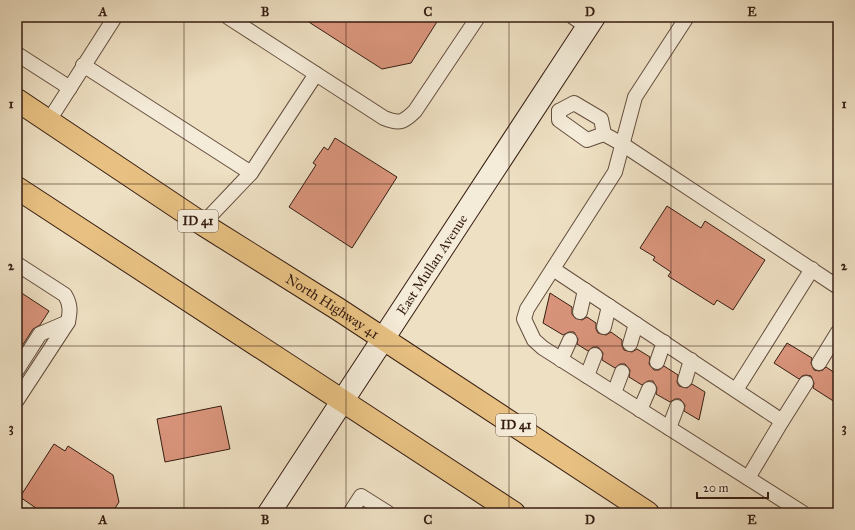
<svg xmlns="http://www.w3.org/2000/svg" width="855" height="530" viewBox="0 0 855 530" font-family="'IM FELL Great Primer',serif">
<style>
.building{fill:#da957c;stroke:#361d12}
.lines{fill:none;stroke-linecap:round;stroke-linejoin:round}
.lane-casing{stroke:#644e3e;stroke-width:16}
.secondary-casing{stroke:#361d12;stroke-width:24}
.primary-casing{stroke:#361d12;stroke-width:24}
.lane{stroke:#f4ebd8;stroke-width:14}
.secondary{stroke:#f4ebd8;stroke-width:22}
.primary{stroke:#e7c082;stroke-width:22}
.grid{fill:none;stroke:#361d12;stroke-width:1;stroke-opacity:0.55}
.labels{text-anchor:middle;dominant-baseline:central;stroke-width:3.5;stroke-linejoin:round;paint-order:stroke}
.shield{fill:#f4ebd8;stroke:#6f5b4d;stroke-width:1}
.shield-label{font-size:13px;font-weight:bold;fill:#361d12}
.street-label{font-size:14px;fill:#361d12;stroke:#f4ebd8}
.neatline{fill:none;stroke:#361d12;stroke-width:1.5}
.grid-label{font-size:13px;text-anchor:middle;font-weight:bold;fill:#361d12}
</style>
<rect width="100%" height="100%" fill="#eee0c3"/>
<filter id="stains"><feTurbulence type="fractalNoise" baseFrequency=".005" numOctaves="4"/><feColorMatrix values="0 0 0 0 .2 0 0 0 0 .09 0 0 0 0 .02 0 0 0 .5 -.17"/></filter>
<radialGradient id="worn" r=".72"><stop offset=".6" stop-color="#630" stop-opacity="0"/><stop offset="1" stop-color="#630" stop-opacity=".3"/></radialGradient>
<g class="building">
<polygon points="301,17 440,17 411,63 382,69"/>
<polygon points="335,138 397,177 352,248 289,207 316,165 313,163 324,147 328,150"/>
<polygon points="667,206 701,228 705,221 765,260 733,310 717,300 714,305 668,276 671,272 653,260 655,257 640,248"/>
<polygon points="17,290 49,311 40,325 33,329 17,354"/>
<polygon points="550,293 572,307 572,314 575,318 582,320 587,317 596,323 596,329 598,333 606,335 611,332 622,340 622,346 624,350 632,352 637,349 650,357 649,364 654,370 659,370 664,366 678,375 677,382 679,386 687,388 692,384 705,392 699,420 684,411 685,405 680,399 675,399 670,402 656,394 657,388 653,381 648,381 642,385 629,377 630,370 625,364 620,364 615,368 602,360 603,353 598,347 593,347 588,351 577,344 578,339 574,332 569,332 563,335 543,323"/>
<polygon points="787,343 812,358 811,363 814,370 819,371 823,370 826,367 838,375 838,404 813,388 814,383 811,376 806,375 802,376 799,379 774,363"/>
<polygon points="221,406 230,449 165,462 157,419"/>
<polygon points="54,444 65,451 68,446 113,475 119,502 112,513 43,513 20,497"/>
</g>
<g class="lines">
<g class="lane-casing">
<g id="lane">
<path d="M228 17 384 118C399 124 403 123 415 111L478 17"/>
<polyline points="573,17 588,27"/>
<polyline points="687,17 635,97 615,172 527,309 524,319 534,340 543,348 803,513"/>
<polyline points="17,54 70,88"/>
<polyline points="83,65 251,173"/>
<polyline points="559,111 574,103 601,119 604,134 622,144 838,287"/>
<polyline points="559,111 559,120 587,140 604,134"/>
<polyline points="48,122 115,17"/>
<polyline points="204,225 212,214 251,173 316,74"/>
<path d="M17 264 65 295C71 305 70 312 68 322L17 400"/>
<polyline points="553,269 782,421 748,478"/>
<polyline points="580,312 585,290"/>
<polyline points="604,327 609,306"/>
<polyline points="630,344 636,324"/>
<polyline points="561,360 570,340"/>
<polyline points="657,362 664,342"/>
<polyline points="819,363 838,332"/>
<polyline points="17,370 40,334 68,322"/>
<polyline points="587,376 595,355"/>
<polyline points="685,380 691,360"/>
<polyline points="736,390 812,269"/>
<polyline points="614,393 622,372"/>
<polyline points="640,410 649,389"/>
<polyline points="782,421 806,383"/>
<polyline points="669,428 677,407"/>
<polyline points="350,513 361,496 388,513"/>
</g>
</g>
<g class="secondary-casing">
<g id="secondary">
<path id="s1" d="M269 513 594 17"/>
</g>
</g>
<g class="primary-casing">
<g id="primary">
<path id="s2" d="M17 100 204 225 338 309 648 513"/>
<polyline points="17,188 514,513"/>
</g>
</g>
<use href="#lane" class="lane"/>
<use href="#secondary" class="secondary"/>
<use href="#primary" class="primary"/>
</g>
<path class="grid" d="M184 17V513M346 17V513M509 17V513M671 17V513M17 184H838M17 346H838"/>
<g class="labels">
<g class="shield">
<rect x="178" y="210" width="40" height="22" rx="3"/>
<rect x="496" y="414" width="40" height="22" rx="3"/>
</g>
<g class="shield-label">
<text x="198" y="221">ID 41</text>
<text x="516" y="425">ID 41</text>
</g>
<g class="street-label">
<text stroke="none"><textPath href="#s1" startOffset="297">East Mullan Avenue</textPath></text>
<text stroke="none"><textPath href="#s2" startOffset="377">North Highway 41</textPath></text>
</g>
</g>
<rect width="855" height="530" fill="none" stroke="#eee0c3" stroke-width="44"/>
<path d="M697 492v6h71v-6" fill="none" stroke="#361d12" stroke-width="2"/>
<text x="703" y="492" font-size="12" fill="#361d12" stroke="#f4ebd8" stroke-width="3" paint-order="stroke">20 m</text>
<rect x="22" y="22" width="811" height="486" class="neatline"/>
<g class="grid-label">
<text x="103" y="16">A</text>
<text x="265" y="16">B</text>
<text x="428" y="16">C</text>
<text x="590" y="16">D</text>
<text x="752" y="16">E</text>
<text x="11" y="108">1</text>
<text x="844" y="108">1</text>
<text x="11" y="270">2</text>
<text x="844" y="270">2</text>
<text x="11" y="432">3</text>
<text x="844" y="432">3</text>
<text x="103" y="524">A</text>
<text x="265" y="524">B</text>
<text x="428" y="524">C</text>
<text x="590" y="524">D</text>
<text x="752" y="524">E</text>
</g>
<rect width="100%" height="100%" filter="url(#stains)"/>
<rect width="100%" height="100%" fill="url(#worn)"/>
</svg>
